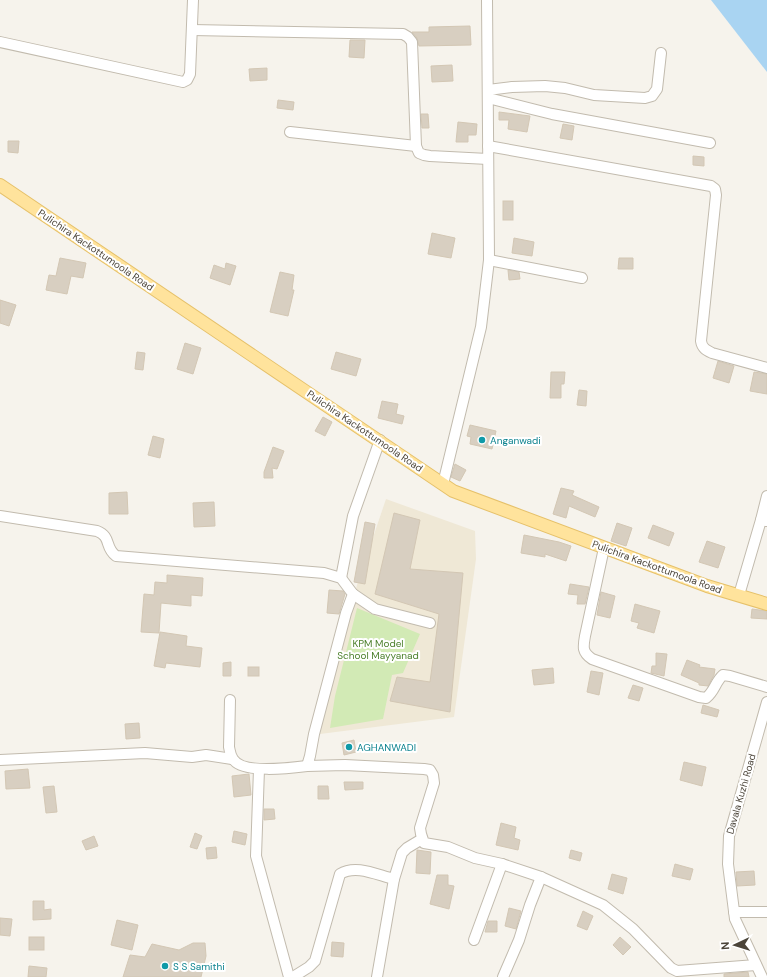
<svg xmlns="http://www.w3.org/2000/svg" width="767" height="977" viewBox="0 0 767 977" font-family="'DM Sans',sans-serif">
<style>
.education{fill:#efe8d6}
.green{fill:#d2eab5}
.water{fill:#a9d4f2}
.building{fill:#d8cfc1;stroke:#d3c7b4}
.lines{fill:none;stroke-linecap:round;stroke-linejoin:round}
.minor-casing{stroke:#c2bbae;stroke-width:12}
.major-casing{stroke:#e6c16a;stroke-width:14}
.minor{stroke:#fff;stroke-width:10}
.major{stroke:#ffe39c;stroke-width:12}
.culture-dot{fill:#0f9aa8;stroke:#fff;stroke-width:1.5}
.labels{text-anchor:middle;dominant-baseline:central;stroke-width:4;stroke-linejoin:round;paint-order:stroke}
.street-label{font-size:10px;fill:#4b4439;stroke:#fff}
.culture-label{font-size:10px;fill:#0d838f;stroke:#fff;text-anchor:start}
.park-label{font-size:10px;fill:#4a7f2a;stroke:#fff}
</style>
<rect width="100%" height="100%" fill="#f6f3ec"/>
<polygon class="education" points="386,499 475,531 476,559 454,717 320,734 325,710 357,585"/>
<polygon class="green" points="357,608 420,634 403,673 392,675 383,719 330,728 335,696"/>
<polygon class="water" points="711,0 767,0 767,72"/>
<g class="building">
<polygon points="470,26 471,45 419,46 417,38 412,32 429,32 429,27"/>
<polygon points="350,40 365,40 364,58 349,57"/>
<polygon points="452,65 453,81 432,82 431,66"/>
<polygon points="267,68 267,80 250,81 249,69"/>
<polygon points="278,100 294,102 293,110 277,108"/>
<polygon points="499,112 530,116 527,132 508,129 509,120 499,120"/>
<polygon points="421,114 428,114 429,128 422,128"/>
<polygon points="458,122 477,124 476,135 468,135 468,142 456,142"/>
<polygon points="563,124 574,126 572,140 560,138"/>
<polygon points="8,141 19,141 18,153 8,152"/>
<polygon points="693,156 704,157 704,166 693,165"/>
<rect x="503" y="201" width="10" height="19"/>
<polygon points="432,233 455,238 451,258 428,254"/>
<polygon points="514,238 534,242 532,256 512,253"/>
<polygon points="60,258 86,263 83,278 71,276 67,294 46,290 49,275 56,276"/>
<polygon points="619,258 633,258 633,269 618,269"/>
<polygon points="226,263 236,266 230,285 210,278 214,265 225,269"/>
<polygon points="508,270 519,272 520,279 509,280"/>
<polygon points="280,272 294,275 292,290 294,290 288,316 270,312"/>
<polygon points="0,300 16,305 9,326 0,323"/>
<polygon points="185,343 201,348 193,374 177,369"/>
<polygon points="137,352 145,353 143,370 135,369"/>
<polygon points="336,352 361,359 356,376 331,369"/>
<polygon points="718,361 734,366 729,383 713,378"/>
<polygon points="551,372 565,372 564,384 561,384 561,398 550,398"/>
<polygon points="754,372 767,374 767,394 750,391"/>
<polygon points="579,390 587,391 586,406 577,405"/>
<polygon points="382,401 398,404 396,414 404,416 402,424 378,418"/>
<polygon points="323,417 332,422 325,436 315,431"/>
<polygon points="470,425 496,431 492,449 470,444 471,437 467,436"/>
<polygon points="153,436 164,439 160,458 148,455"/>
<polygon points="273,447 284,451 277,469 272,468 273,478 264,478 264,472"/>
<polygon points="455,464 466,470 460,481 451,477"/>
<polygon points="561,488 574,491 572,495 599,507 595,517 569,506 566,518 553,514"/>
<polygon points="127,492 128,514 109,514 109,493"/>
<polygon points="214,502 215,526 194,527 193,503"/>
<polygon points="394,513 420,520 410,569 463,573 450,712 390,701 397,677 430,682 439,614 375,594"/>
<polygon points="365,522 375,524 365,584 354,582"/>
<polygon points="617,523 632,528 626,546 611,541"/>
<polygon points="653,525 674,533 669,546 648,538"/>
<polygon points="524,535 559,542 571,546 566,561 545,554 545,557 521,553"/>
<polygon points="707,541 725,547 718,568 699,562"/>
<polygon points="167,575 203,578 202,596 191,595 191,606 161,603 159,633 141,632 144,594 154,595 155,582 167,583"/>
<polygon points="570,584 589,587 585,604 577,604 578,595 568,594"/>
<polygon points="329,590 343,591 345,594 339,614 327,613"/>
<polygon points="601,592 615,596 610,618 597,615"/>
<polygon points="635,604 660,611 654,633 637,628 639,623 631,621"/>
<polygon points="752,609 767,611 767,619 751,618"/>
<polygon points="160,632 187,636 186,646 202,648 200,667 166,663 165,668 154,666"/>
<polygon points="656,653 667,654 664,676 651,673 652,666 656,666"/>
<polygon points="687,660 700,665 699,667 715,669 714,675 708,686 699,685 699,683 681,675"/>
<polygon points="231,662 231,676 223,676 223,663"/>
<rect x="248" y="667" width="11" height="9"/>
<polygon points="553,668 554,683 534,685 532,670"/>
<polygon points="591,671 603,673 599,695 587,692"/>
<polygon points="633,685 643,688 639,701 628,698"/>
<polygon points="703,705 719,710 717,717 701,713"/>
<polygon points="139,723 140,738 126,739 125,724"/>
<polygon points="354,740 356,752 344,755 342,743"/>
<polygon points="684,762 706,767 702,786 680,780"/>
<polygon points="28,769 30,788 6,789 5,771"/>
<polygon points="249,774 251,795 234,797 232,776"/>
<polygon points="344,782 363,782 363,789 345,790"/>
<polygon points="54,786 57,812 46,813 43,787"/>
<polygon points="318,786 328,786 329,799 318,799"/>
<polygon points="264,809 274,809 275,819 264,820"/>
<polygon points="501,823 516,827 514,838 520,840 518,850 496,845"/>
<polygon points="234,831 247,834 245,845 232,842"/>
<polygon points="195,833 202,836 197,849 190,847"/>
<polygon points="94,836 98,846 86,850 82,841"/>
<polygon points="216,847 217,858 207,859 206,848"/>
<polygon points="417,850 431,852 430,874 416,873"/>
<polygon points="571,850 582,853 580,861 569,858"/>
<polygon points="675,864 693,869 690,880 672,876"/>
<polygon points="754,871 755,885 737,886 736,872"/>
<polygon points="612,874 627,878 623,894 608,889"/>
<polygon points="437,875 448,875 448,885 454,886 449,909 430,904"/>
<polygon points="33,901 44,901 44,910 51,909 51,919 33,920"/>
<polygon points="509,908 521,911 516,929 505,926"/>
<polygon points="583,911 593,916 587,930 577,926"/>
<polygon points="0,918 12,919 10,936 0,935"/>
<polygon points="117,920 138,925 132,950 111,945"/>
<polygon points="488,921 497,921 497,932 485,932"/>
<rect x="29" y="937" width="15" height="13"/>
<polygon points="620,937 631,947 623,955 613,945"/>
<polygon points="332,942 344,943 343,957 331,956"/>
<polygon points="193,943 205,943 206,956 201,977 123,977 130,955 145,957 152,944 179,950"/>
<polygon points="29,966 47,968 46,977 28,977"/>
<polygon points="748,972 749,977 724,977 724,974"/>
</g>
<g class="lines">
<g class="minor-casing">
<g id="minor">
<polyline points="192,30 403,34 408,37 412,42 416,146 419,153 424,155 430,156 488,159"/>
<polyline points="0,42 183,82 187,80 190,74 193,0"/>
<polyline points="488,90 512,87 545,86 565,88 594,95 645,98 652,96 657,89 661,53"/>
<polyline points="488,98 552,114 710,143"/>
<polyline points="290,132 416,146"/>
<path d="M488 146 711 186 715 189 716 195 701 341C702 348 706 350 712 353L767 368"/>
<polyline points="489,260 582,278"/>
<polyline points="443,484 481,327 489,260 487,0"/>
<path d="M0 516 97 531C112 537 104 547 116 556L324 573 341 578 353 594 346 613 314 734 310 756 307 766 345 765 424 769 430 770 433 775 434 783 420 828 421 834 424 843 448 847 475 858 502 864 541 877 603 905 633 929 671 968 677 971 756 965"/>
<polyline points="766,521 761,520 767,496"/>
<path d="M604 548 585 636C583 647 582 652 592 659L699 697 706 698C715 691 715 682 723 675L730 676 767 687"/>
<polyline points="341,578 353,516 380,440"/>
<polyline points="353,594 375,609 430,623"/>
<polyline points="739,595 761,520"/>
<path d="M230 700 229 747C230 751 230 755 233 759 242 774 291 768 307 766"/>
<polyline points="0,760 145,753 192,757 206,755 232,759"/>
<polyline points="259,769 256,856 289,977"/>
<polyline points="734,912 767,912"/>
<polyline points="474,940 502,864"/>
<path d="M293 977 309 967 315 961 340 874C356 864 377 875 394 879"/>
<polyline points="377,977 394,879 402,853 407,848 422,839"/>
<polyline points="503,977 519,940 530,905 541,877"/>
<polyline points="762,977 735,919 728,864 729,836 767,702"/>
</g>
</g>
<g class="major-casing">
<polyline id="major" points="0,185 453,491 707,586 767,604"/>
</g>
<use href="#minor" class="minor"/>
<use href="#major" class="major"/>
</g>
<g class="culture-dot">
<circle cx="482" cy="440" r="4"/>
<circle cx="349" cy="747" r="4"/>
<circle cx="165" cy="966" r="4"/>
</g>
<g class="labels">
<g class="street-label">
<text transform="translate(96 250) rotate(34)">Pulichira Kackottumoola Road</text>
<text transform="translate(365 431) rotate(34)">Pulichira Kackottumoola Road</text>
<text transform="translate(657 567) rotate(20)">Pulichira Kackottumoola Road</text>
<text transform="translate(741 794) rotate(-74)">Davala Kuzhi Road</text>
</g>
<g class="culture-label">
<text x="490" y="440">Anganwadi</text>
<text x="357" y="747">AGHANWADI</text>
<text x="173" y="966">S S Samithi</text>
</g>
<g class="park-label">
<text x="378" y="643">KPM Model<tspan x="378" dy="12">School Mayyanad</tspan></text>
</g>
</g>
<g transform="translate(735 945) rotate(266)" stroke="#ffffff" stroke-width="3" paint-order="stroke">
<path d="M0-3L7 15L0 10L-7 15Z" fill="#4b4439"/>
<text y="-6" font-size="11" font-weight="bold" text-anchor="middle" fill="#4b4439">N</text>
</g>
</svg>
